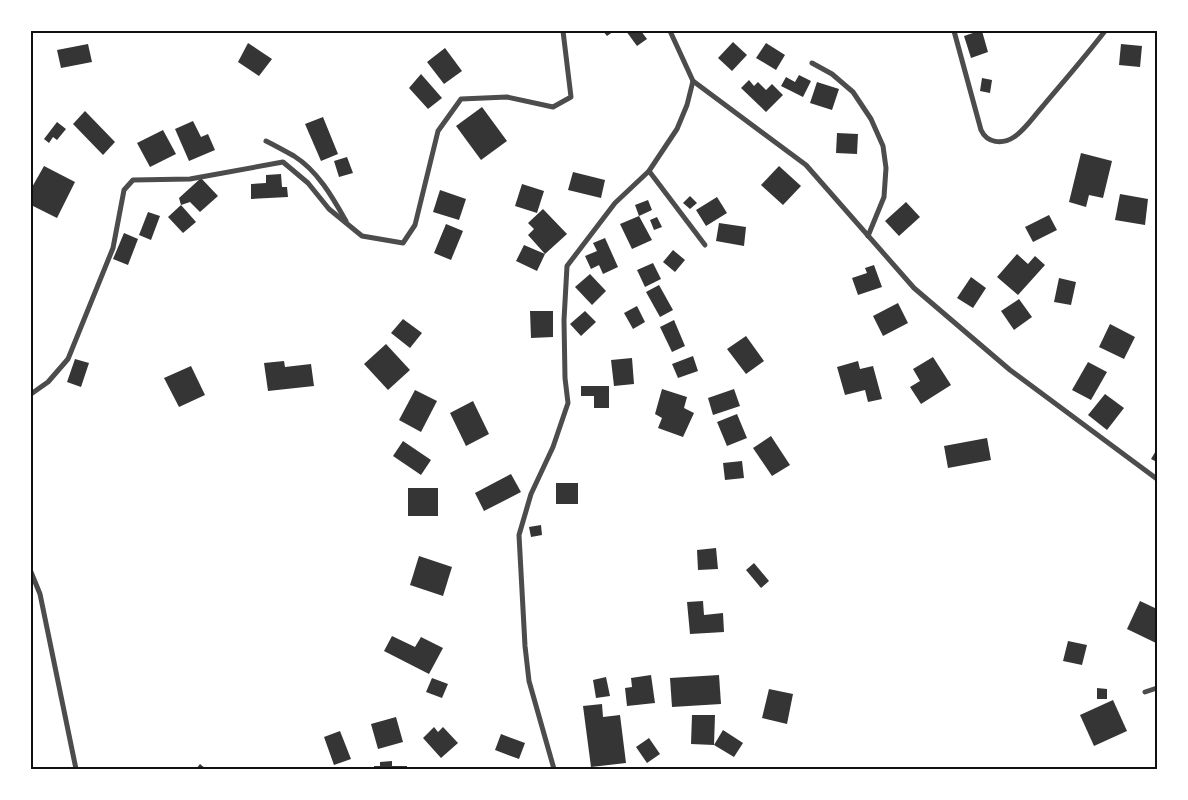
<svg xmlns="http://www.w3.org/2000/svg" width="1188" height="800" viewBox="0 0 1188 800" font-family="'Asap Condensed',sans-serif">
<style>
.building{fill:#353535}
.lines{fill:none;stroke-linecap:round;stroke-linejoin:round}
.minor{stroke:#4c4c4c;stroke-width:5}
.neatline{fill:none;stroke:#111;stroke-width:2}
</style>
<rect width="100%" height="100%" fill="#fff"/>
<g class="building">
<polygon points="603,31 614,31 607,36"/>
<polygon points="626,31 641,31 647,39 637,46"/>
<polygon points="979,31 982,31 988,52 971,58 964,36"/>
<polygon points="733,42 747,55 732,71 718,58"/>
<polygon points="248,43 272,59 259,76 238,62"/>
<polygon points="766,43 785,55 776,70 756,58"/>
<polygon points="88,44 92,62 61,68 57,50"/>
<polygon points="1121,44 1142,46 1140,67 1119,65"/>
<polygon points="445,48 462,71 444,84 427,62"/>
<polygon points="421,74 442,98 428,109 409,88"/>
<polygon points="799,75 811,81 803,97 781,86 786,77 795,82"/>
<polygon points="982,78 992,80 990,93 980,91"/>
<polygon points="749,80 754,86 758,82 766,90 772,84 783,95 766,112 741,88"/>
<polygon points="817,82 839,89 832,110 810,103"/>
<polygon points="482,107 507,141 481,160 456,126"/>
<polygon points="85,111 115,142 103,155 73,124"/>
<polygon points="323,117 338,154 321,161 305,124"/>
<polygon points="193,121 201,137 208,134 215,150 189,161 175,129"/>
<polygon points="57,122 66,129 57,140 53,137 49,143 44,139"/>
<polygon points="163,130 176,154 150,167 137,143"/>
<polygon points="837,133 858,134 857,154 836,153"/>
<polygon points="1081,153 1112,161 1103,198 1089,195 1086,207 1069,202"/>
<polygon points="347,157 353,173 339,177 334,161"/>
<polygon points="44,166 75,182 57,218 31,205 31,189"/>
<polygon points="779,166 801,186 783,205 761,185"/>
<polygon points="573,172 605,180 601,198 568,190"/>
<polygon points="281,174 282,187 287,187 288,197 251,199 251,184 266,183 266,175"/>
<polygon points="201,178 218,196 200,212 190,202 181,205 179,198"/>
<polygon points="522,184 544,191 537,213 515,206"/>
<polygon points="440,190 466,199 459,220 433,212"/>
<polygon points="1120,194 1148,199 1145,225 1115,220"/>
<polygon points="690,196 697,203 690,209 683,203"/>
<polygon points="717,197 727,213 706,226 696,210"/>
<polygon points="648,200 652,210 639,216 652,240 632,249 620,224 639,216 635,205"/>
<polygon points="906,202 920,217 899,236 885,221"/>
<polygon points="181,205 196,222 183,233 168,217"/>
<polygon points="543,209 567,234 545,254 537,271 516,261 524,245 545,254 528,235 534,229 528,223"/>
<polygon points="148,212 160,216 151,240 139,235"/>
<polygon points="1049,215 1057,230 1033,242 1025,227"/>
<polygon points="657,217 662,227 654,230 650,220"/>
<polygon points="719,223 746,227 744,246 716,241"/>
<polygon points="446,224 463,231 451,260 434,253"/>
<polygon points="124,233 138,239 128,265 113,259"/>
<polygon points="605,238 618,267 603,274 599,265 591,269 585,256 597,251 593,243"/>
<polygon points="673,250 685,260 675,272 663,262"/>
<polygon points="1017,254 1028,264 1035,256 1045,265 1018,295 997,277"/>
<polygon points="653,263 661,279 645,287 637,270"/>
<polygon points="874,265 882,287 858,295 852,278 867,273 865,268"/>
<polygon points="590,274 606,291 592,305 575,287"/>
<polygon points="971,277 986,288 973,308 957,298"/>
<polygon points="1059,278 1076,282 1071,305 1054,302"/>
<polygon points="659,285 673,310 660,317 646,292"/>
<polygon points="1019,299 1032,317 1014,330 1001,311"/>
<polygon points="898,303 908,323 883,336 873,316"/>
<polygon points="637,306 645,322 633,329 624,313"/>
<polygon points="530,311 553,311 553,337 531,338"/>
<polygon points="585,311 596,322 581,336 570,324"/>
<polygon points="403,319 422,333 410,348 391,333"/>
<polygon points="674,320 685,346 672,352 660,327"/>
<polygon points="1110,324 1135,337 1124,359 1099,347"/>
<polygon points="746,336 764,361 746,374 727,349"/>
<polygon points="386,344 410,370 388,390 364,364"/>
<polygon points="693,356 698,371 678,378 672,364"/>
<polygon points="933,357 951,385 921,404 910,387 920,381 913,369"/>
<polygon points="632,358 634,384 614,386 611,360"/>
<polygon points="75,359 89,363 81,387 67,382"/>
<polygon points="284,361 285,367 311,364 314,386 268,391 264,363"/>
<polygon points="858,361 860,369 873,366 882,399 868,402 865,390 845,395 837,367"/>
<polygon points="1088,362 1107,372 1091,400 1072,390"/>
<polygon points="191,366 205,395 179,407 164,378"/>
<polygon points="581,386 609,386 609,408 594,408 594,396 581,396"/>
<polygon points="662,389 687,397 684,408 694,413 683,437 658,428 662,418 655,414"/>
<polygon points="734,389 740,406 713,415 708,398"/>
<polygon points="415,390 437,401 421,432 399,420"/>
<polygon points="1105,394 1124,408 1107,430 1088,415"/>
<polygon points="473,401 489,434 466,446 450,413"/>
<polygon points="737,414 747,438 727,446 717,422"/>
<polygon points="771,436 790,465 772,476 753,448"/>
<polygon points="987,438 991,460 948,468 944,446"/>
<polygon points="403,441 431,460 421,475 393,456"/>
<polygon points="1157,449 1157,462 1151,459"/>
<polygon points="742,461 744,478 725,480 723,463"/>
<polygon points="511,474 521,492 484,511 475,493"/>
<rect x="556" y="483" width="22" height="21"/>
<rect x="408" y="488" width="30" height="28"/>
<polygon points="541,525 542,535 531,537 529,527"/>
<polygon points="716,548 718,569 698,570 697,550"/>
<polygon points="419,556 452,567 443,596 410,585"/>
<polygon points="754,563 769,581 761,588 746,570"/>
<polygon points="703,601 704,615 723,613 724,632 690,634 687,602"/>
<polygon points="1140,601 1157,609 1156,643 1127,629"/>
<polygon points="392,636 415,647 421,637 443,648 429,674 384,651"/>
<polygon points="1068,641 1087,645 1082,665 1063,661"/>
<polygon points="651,675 655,703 627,706 625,688 632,687 631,678"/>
<polygon points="719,675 721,704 672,707 670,678"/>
<polygon points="606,677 610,696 596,698 593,680"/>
<polygon points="432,678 448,684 442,698 426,692"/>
<polygon points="1097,688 1107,689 1107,699 1097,699"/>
<polygon points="769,689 793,694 787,724 762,718"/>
<polygon points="1113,700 1127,731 1094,746 1080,715"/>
<polygon points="602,704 603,717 620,715 626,763 591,767 583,706"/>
<polygon points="692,715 715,715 714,745 691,744"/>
<polygon points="396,717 403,742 378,749 371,724"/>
<polygon points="434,727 438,732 443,727 458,743 441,758 423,738"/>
<polygon points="723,730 743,743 734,757 714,745"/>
<polygon points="340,731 351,759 334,765 324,737"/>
<polygon points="501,734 525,743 519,759 495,750"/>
<polygon points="649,738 660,754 647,763 636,747"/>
<polygon points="392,761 392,766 407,766 407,769 374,769 374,766 380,766 380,762"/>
<polygon points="200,764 206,769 196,769"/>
</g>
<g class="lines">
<g class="minor">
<path d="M954 31 981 130C987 143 1002 145 1014 137 1025 130 1034 116 1043 106 1064 81 1085 57 1105 31"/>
<polyline points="812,63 832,74 853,92 871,119 883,146 886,168 884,197 868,236"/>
<polyline points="693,81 806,165 914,288 1010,370 1157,479"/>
<path d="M266 141C276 146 285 151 294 156 318 171 333 198 346 221"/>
<polyline points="649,171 705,245"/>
<polyline points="31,394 48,382 68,359 113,248 124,190 133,180 190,179 283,162 308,183 329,209 362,236 403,243 415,225 438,131 461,99 507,97 553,107 571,97 563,31"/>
<polyline points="31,572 40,594 76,769"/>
<polyline points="1145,692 1157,688"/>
<polyline points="554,769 529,681 525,646 519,535 531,494 553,447 568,403 565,378 564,320 567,266 615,203 649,171 677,129 687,105 693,81 670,31"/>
</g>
</g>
<rect width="1188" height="800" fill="none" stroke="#ffffff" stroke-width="65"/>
<rect x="32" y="32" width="1124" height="736" class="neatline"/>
</svg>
